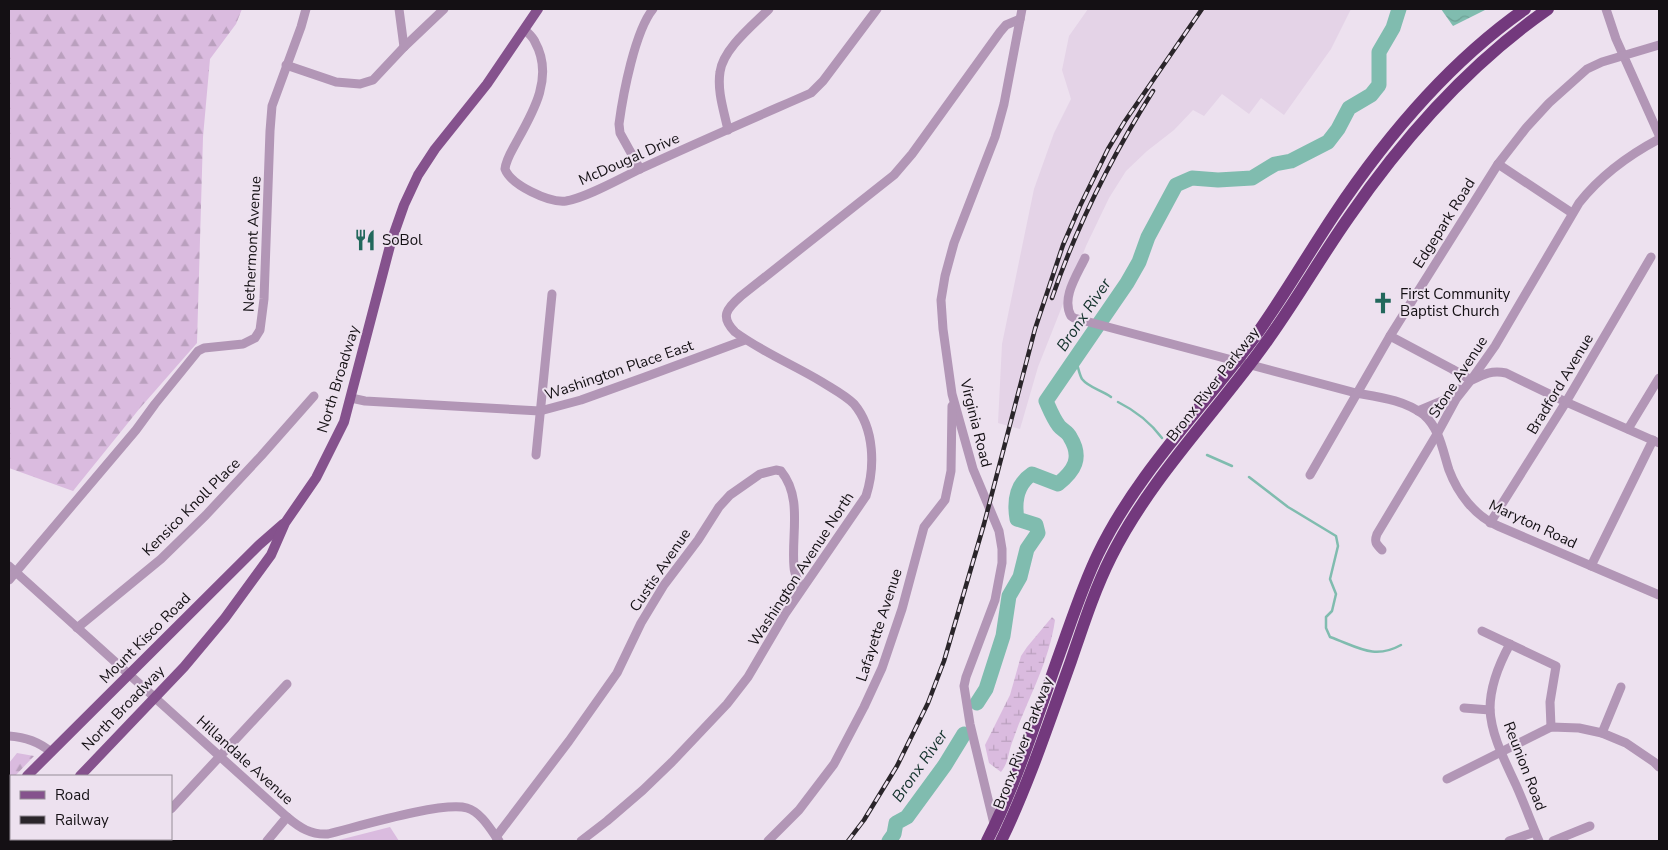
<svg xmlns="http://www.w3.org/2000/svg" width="1668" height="850" viewBox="0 0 1668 850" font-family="'Nunito Sans',sans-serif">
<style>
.built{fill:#e4d3e7}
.forest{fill:url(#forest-firs)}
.wetland{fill:url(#wetland-marsh)}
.park{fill:#dabbdf}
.water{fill:url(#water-waves)}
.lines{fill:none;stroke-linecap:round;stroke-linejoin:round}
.stream{stroke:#80bcaf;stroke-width:2.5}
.river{stroke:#80bcaf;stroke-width:15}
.minor{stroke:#b296b6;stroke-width:9}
.major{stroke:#85528d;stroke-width:10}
.highway{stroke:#73397d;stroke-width:12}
.rail-casing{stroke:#2a252a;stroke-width:4.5}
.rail{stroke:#ede1ef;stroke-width:2.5;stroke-dasharray:8;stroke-linecap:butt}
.labels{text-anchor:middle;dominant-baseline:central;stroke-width:4;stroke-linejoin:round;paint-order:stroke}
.street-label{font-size:15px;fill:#141014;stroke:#ede1ef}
.poi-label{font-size:15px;fill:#141014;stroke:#ede1ef;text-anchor:start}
.water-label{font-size:16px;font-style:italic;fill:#12312b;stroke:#ede1ef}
</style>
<defs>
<pattern id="forest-firs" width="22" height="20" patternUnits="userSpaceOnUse" patternTransform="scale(1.25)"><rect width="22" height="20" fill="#dabbdf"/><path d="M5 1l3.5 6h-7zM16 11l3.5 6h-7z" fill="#baa0be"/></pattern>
<pattern id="wetland-marsh" width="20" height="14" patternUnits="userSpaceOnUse" patternTransform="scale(1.25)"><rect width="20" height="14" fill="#dabbdf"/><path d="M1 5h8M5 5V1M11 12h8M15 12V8" fill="none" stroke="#baa0be"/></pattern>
<pattern id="water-waves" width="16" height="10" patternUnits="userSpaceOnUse" patternTransform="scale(1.25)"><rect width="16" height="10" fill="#80bcaf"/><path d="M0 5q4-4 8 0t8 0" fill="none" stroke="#6ea196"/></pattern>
</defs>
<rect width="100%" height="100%" fill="#ede1ef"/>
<polygon class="built" points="1088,9 1351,9 1331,49 1284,115 1261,98 1249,114 1222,94 1204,116 1193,110 1174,130 1147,151 1126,171 1109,198 1086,246 1038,367 1020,429 998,423 1002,344 1034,189 1054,133 1071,99 1062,70 1069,36"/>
<g class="forest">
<polygon points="9,9 242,9 236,24 210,59 203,137 197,343 140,408 73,491 9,468"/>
<polygon points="17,753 34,756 15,776 11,776 11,780 9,783 9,763"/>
</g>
<path class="wetland" d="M1052 617 1055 620C1049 663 1027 700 1013 740 1008 752 1009 762 1001 772L989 763 985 745 1010 695 1021 656 1027 647Z"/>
<polygon class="park" points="390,827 399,841 335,841"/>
<polygon class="water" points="1441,9 1487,9 1453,26"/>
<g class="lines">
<g class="stream">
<path d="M1075 359C1078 365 1079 374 1082 379 1089 388 1102 390 1111 397"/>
<path d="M1118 402C1136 411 1150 422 1162 438"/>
<polyline points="1207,455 1232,466"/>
<path d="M1249 477 1288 507 1336 536 1338 546 1330 579 1336 594 1332 611 1326 617V628L1330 637C1358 647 1374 660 1401 645"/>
</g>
<g class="river">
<path d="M977 703 986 689 1003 636 1009 596 1020 577 1027 549 1038 533 1036 525 1017 519C1014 501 1017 484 1032 474L1058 484C1074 471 1083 458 1070 437 1068 432 1062 430 1059 426 1053 418 1050 410 1046 401L1127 283 1139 262 1148 237 1176 185 1192 178 1218 180 1252 178 1275 164 1291 161 1328 142 1338 129 1349 108 1371 95 1379 85V52L1393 28 1399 9"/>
<polyline points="889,841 894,834 896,823 907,817 945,765 964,734"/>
</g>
<g class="minor">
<polyline points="399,9 404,47"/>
<polyline points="1606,9 1616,39 1659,135"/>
<path d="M525 30C528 33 533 37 535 42 554 76 534 111 517 141 513 149 506 159 505 169 511 185 549 203 566 201 586 198 621 178 640 169 696 143 754 118 811 93L823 81 877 9"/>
<polyline points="286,65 336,82 360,84 373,80 404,47 444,9"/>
<path d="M728 130C724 111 717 91 720 72 723 49 753 25 769 9"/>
<polyline points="1498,164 1572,213"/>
<path d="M640 169 620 133 619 124C623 94 635 31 653 9"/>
<path d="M1085 258C1077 275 1061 298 1071 316L1074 318 1356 393C1379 397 1405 400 1424 415 1440 429 1443 452 1449 470 1458 494 1475 516 1498 526L1659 595"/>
<polyline points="1390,336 1452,369 1471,380"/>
<path d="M1472 380C1484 374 1492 370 1506 373L1566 402 1659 443"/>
<polyline points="351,398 365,401 540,411 581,400 645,377 745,340"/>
<polyline points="1418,411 1449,398 1459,389"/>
<polyline points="1628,429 1659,378"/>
<polyline points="536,455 552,294"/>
<polyline points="1310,475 1390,336 1498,164 1526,128 1549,103 1587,69 1602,62 1659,45"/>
<polyline points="1490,523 1566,402 1651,257"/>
<path d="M1382 550C1376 544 1374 542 1377 534L1437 434 1456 399 1471 380 1495 346 1579 203C1601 175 1627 156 1659 139"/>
<path d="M9 566 287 817C300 828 311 835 328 834 357 827 442 801 467 808 481 812 491 830 499 841"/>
<polyline points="1591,566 1653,440"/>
<polyline points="9,580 136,430 155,404 198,351 204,348 243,344 255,338 260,330 264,299 270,131 272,106 301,27 306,9"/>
<polyline points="77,628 161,559 206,515 261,456 314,396"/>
<polyline points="1482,631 1556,666 1550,702 1551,727"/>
<path d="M1510 644C1499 664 1490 686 1490 709 1491 735 1505 761 1516 785 1524 803 1531 822 1539 841"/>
<polyline points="1464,708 1490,710"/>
<polyline points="1602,733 1621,687"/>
<path d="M9 736C25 737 38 741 51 752"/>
<polyline points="1447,779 1551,727 1579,728 1602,733 1626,743 1654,762 1659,767"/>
<polyline points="171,809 287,684"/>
<polyline points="995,828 970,724 964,686 966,677 995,600 1002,563 1002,549 999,531 973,469 952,394 943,329 941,300 945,276 954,243 995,137 1004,104 1022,9"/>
<path d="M496 837 569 741 617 673 641 623 664 585 698 540 719 507 730 495 760 474 776 470 781 471C803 498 791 534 794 567 794 574 799 582 801 589"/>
<polyline points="142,841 144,839"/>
<polyline points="267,841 287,817"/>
<path d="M581 841 607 821 643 790 672 762 727 704 748 677 785 614 866 496C875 468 875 429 854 404 845 395 833 389 822 382 794 365 762 352 735 332 720 317 726 309 741 296L894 175 912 154 1000 32 1006 25 1020 19"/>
<polyline points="768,841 799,810 834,764 864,707 882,668 902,609 924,527 945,500 951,471 952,406"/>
<polyline points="1509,841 1535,832"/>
<polyline points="1553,841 1590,826"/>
</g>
<g class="major">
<polyline points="27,776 259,545 283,524"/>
<polyline points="80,776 184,667 225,618 271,555 285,523 316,478 344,422 391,242 404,205 418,175 435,149 487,84 538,9"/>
<polyline points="9,795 11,792"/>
<polyline points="22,841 24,839"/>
</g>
<g class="highway">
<path d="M987 841C1019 778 1039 710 1063 644 1074 613 1084 583 1098 554 1136 475 1199 412 1251 342 1281 301 1306 257 1334 215 1386 137 1448 63 1525 9"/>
<path d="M1001 841C1029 783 1049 722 1071 661 1083 626 1094 591 1111 557 1149 481 1209 420 1259 352 1292 308 1318 261 1349 217 1404 137 1468 65 1548 9"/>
</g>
<g class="rail-casing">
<g id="rail">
<path d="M1052 298C1077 225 1112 156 1153 91"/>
<polyline points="848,841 864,820 897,766 928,703 944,661 984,524 1035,329 1063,245 1080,206 1108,149 1125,121 1202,9"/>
</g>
</g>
<use href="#rail" class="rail"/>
</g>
<defs>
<g id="restaurant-bare" transform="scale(1.725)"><path d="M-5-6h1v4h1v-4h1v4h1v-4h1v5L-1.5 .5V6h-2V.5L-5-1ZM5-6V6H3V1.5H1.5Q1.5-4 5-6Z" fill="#22685c" stroke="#ede1ef" stroke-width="2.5" paint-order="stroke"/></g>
<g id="church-bare" transform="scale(1.725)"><path d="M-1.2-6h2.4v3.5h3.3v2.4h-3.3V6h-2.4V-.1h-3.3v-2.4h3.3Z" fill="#22685c" stroke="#ede1ef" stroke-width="2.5" paint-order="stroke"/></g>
</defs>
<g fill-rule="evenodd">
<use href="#restaurant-bare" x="365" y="240"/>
<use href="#church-bare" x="1383" y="303"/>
</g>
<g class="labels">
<g class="street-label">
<text transform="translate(629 159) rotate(-24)">McDougal Drive</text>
<text transform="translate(1444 223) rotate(-58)">Edgepark Road</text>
<text transform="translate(252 244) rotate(-87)">Nethermont Avenue</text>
<text transform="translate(619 370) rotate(-19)">Washington Place East</text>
<text transform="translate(1458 377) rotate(-57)">Stone Avenue</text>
<text transform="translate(338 379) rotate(-73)">North Broadway</text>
<text transform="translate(1213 384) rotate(-52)">Bronx River Parkway</text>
<text transform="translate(1560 384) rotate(-59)">Bradford Avenue</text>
<text transform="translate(976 423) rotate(76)">Virginia Road</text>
<text transform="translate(191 507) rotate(-45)">Kensico Knoll Place</text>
<text transform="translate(1533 524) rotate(25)">Maryton Road</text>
<text transform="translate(801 569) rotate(-57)">Washington Avenue North</text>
<text transform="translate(660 570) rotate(-56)">Custis Avenue</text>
<text transform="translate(879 625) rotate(-72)">Lafayette Avenue</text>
<text transform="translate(145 638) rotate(-45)">Mount Kisco Road</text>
<text transform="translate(123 708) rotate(-46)">North Broadway</text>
<text transform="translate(1023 743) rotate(-69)">Bronx River Parkway</text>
<text transform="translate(245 760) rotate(42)">Hillandale Avenue</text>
<text transform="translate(1525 766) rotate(69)">Reunion Road</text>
</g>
<g class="poi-label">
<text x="382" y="240">SoBol</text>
<text x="1400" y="294">First Community<tspan x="1400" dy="17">Baptist Church</tspan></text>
</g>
<g class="water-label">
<text transform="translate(1084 315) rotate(-56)">Bronx River</text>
<text transform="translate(920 766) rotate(-55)">Bronx River</text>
</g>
</g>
<rect width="1668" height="850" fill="none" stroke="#141014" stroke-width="20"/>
<rect x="10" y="775" width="162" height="65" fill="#ede1ef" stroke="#968d97"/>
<rect x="20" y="791" width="25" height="8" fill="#85528d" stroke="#968d97"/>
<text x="55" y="800" font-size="15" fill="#141014">Road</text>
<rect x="20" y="816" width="25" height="8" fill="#2a252a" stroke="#968d97"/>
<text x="55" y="825" font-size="15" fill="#141014">Railway</text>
</svg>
